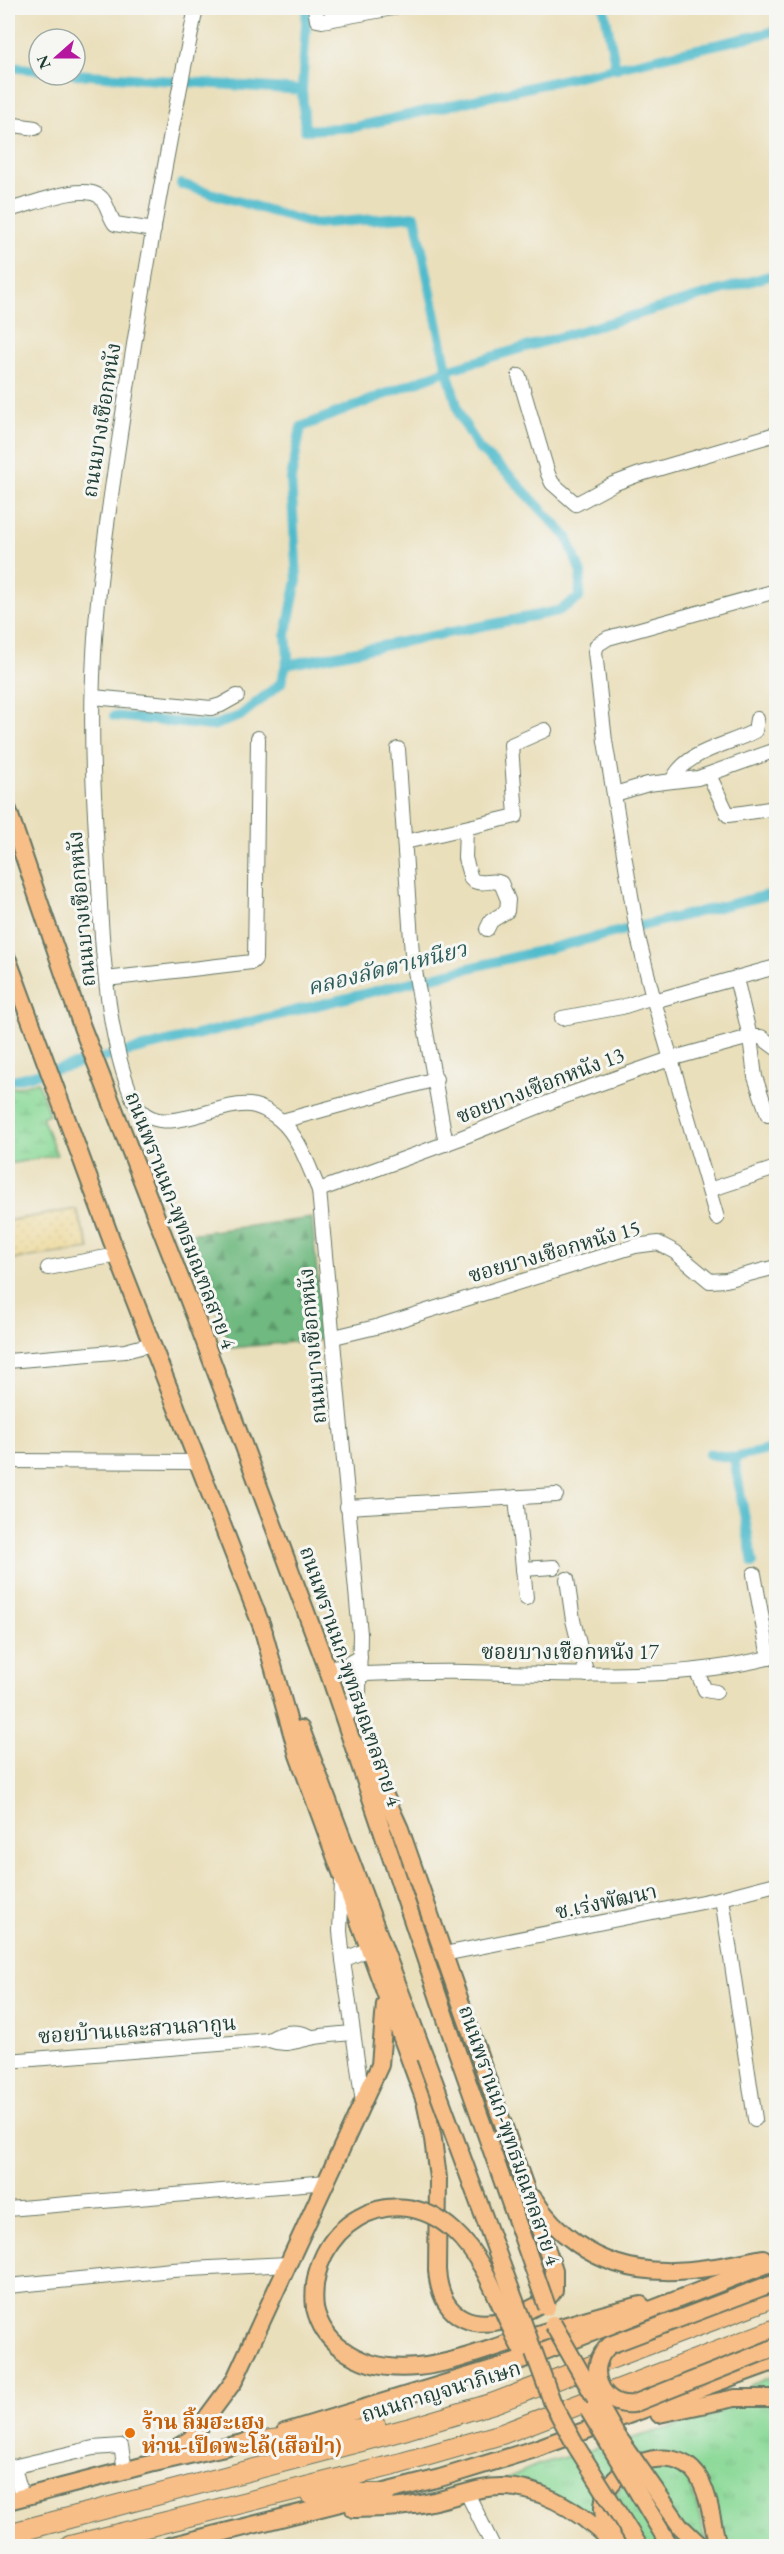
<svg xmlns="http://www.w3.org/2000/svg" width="784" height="2554" viewBox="0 0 784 2554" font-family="'EB Garamond','Noto Serif Thai',serif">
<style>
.forest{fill:url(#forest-firs);stroke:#477b5a;stroke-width:1.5}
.wetland{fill:url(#wetland-marsh);stroke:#548b66;stroke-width:1.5}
.sand{fill:url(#sand-dots);stroke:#868c69;stroke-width:1.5}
.park{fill:url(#park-tufts);stroke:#548b66;stroke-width:1.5}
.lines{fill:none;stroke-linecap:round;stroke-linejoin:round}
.canal{stroke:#50bbcc;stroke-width:10}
.minor-casing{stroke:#667663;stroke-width:16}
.major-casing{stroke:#667663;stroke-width:20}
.highway-casing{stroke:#667663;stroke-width:22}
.minor{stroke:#fff;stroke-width:14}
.major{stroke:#f7be87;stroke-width:16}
.highway{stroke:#f7be87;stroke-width:20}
.major-bridge-casing{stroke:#667663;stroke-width:20;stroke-linecap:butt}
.major-bridge{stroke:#f7be87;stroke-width:16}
.food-dot{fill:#e8710a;stroke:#f6f6f2;stroke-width:2}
.labels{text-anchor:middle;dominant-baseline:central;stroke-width:6;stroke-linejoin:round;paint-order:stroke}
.street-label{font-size:21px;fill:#1f3d34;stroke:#f6f6f2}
.food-label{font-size:21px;font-weight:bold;fill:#c56008;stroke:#f6f6f2;text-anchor:start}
.water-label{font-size:22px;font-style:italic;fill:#2b5c5a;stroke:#f6f6f2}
</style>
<defs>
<pattern id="forest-firs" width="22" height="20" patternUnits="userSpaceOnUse" patternTransform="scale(1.5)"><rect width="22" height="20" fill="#6fb980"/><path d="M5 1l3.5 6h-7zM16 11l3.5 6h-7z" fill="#5b986a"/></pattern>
<pattern id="wetland-marsh" width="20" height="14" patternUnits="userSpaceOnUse" patternTransform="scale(1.5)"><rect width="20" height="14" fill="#8ad997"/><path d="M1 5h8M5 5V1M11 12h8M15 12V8" fill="none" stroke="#77bb83"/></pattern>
<pattern id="sand-dots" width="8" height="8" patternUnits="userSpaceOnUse" patternTransform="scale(1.5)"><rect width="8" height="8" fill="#eeda9e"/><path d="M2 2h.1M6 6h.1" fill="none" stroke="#ccbc89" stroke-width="1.8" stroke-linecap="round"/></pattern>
<pattern id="park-tufts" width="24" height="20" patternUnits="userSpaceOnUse" patternTransform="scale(1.5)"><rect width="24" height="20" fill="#8ad997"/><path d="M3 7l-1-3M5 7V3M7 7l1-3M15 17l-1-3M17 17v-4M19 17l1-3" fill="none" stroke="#77bb83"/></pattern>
</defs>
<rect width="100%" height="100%" fill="#f6f6f2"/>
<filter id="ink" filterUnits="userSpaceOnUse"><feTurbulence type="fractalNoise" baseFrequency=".0167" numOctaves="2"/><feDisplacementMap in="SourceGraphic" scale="12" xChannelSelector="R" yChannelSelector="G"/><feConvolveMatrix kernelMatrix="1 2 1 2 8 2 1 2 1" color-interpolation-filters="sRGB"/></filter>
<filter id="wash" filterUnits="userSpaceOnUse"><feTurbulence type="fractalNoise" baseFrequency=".008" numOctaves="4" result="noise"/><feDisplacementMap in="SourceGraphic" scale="24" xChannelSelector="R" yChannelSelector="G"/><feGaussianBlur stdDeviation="1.35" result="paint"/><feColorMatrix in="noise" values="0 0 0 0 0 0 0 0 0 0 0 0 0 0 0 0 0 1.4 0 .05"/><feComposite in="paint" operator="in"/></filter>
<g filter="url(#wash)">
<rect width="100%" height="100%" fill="#eadfbb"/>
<polygon class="forest" points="312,1218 323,1339 231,1348 188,1234"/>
<polygon class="wetland" points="38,1082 49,1114 42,1117 57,1155 8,1164 8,1089"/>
<polygon class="sand" points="76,1209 90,1249 8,1260 8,1221"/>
<g class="park">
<polygon points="776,2375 776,2546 723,2546 691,2464 631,2462 597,2518 503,2480 537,2465 715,2415 751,2385"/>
<polygon points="659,2464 677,2469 689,2480 708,2546 632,2546 614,2497 624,2482"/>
</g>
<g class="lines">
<g class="canal">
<polyline points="604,8 616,69"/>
<polyline points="8,67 39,70"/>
<polyline points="75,74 302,90 305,130 355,127 776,31"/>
<polyline points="302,90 307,8"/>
<polyline points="181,184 313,224 415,216 447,370 460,416 479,449 511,477 567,537 581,573 579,598 558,611 286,665"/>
<polyline points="114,716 212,726 240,716 281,683 288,656 286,635 297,580 291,479 301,427 447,370 776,274"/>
<polyline points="8,1081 776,893"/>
<polyline points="709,1454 734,1458 776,1448"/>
<polyline points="734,1458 753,1563"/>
</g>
</g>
</g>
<g filter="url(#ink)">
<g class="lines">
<g class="minor-casing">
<g id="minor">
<path d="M196 8C168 142 144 278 123 414 110 502 96 588 93 676 90 746 95 816 99 886 102 949 108 1043 133 1099 154 1146 214 1101 250 1105 260 1106 272 1113 280 1120 299 1136 309 1168 319 1190L360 1634 359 1692 345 1720"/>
<polyline points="315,8 317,20 322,21 393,8"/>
<polyline points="8,124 35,128"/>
<path d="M8 210C29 206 80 183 99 196 107 201 109 217 115 224L154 230"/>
<polyline points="519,376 548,474 552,483 576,504 613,484 637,475 776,434"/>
<polyline points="93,697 211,708 221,705 237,696"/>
<polyline points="398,749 412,954 446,1144"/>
<polyline points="709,775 728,815 776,808"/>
<path d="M672 781C686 750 727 746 755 731L757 719"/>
<polyline points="615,794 648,784 698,778 776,750"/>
<path d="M466 828 465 858 471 879C481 887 491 878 501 883L508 900 507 911 491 921 487 929"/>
<polyline points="405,842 516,816 511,745 545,730"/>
<polyline points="106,979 252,962 255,959 258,738"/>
<polyline points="654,1001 736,978"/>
<polyline points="562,1018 622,1007 653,997"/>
<polyline points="768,1115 755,1077 750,1037 736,978 776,967"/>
<polyline points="282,1121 436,1079"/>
<polyline points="319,1190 458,1139 570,1094 670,1059 750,1037 761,1037 776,1048"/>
<polyline points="709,1190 776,1168"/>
<polyline points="717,1218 654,1001 638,937 605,741 595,652 597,645 608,638 776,591"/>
<polyline points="48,1268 117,1255"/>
<polyline points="334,1337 376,1327 635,1246 658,1243 675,1252 710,1281 726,1280 776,1267"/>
<polyline points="8,1361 125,1351 152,1344"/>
<polyline points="8,1461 197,1462"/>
<polyline points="516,1497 526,1598"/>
<polyline points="347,1507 556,1495"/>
<polyline points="523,1569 554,1567"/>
<polyline points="754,1574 769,1658"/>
<polyline points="567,1579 573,1620 587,1675"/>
<polyline points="327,1668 342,1667 360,1657"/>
<polyline points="697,1672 705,1690 716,1692"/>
<path d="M361 1674C396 1673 431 1671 467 1672 571 1674 675 1682 776 1656"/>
<polyline points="342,1881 340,1931 343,1960 363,2103"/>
<polyline points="722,1898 755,2119"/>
<polyline points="444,1954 722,1898 776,1884"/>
<polyline points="343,1960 369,1949"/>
<path d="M269 2040C283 2031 297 2030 312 2037"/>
<path d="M8 2061 269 2040C287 2047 298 2040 315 2037 327 2035 340 2034 353 2033"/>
<polyline points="8,2209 327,2182"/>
<polyline points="8,2286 172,2270 288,2264"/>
<polyline points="14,2467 22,2497"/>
<polyline points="8,2468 93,2448 121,2446 125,2470"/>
<polyline points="467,2493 493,2546"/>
</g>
</g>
<g class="major-casing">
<g id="major">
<polyline points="8,810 82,1027 198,1324 327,1668 455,2046"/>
<polyline points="8,960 117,1255 264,1632"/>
<path d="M261 1623 298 1755 425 2101 433 2139 438 2178 437 2270C441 2322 477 2333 520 2314 533 2308 546 2303 554 2290V2270L400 1829 371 1765 353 1742"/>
<polyline points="301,1729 425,2057"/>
<path d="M534 2199C545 2217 559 2231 576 2243 634 2285 698 2271 763 2258"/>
<path d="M315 2308C319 2325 328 2339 342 2349 394 2388 463 2357 518 2340 558 2328 599 2314 641 2305"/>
<polyline points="659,2414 735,2398 776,2398"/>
<polyline points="285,2432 522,2360 776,2261"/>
<polyline points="161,2457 191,2439 234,2381 380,2065 385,2004"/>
<polyline points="8,2501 150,2464 260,2439"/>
<path d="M354 2509C374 2508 394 2509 414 2505 437 2502 459 2494 481 2489 533 2479 580 2510 615 2546"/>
<path d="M616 2540C610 2529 602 2519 603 2506 605 2466 672 2440 697 2475 710 2494 712 2524 718 2546"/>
<polyline points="169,2546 440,2478 535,2449 776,2361"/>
</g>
</g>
<g class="highway-casing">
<g id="highway">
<polyline points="248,2443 376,2427"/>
<polyline points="310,2494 385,2494"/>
<polyline points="8,2534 407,2429 494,2403 776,2296"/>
<polyline points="70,2546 398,2464 502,2434 776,2329"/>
</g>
</g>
<use href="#minor" class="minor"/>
<use href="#major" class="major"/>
<use href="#highway" class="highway"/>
<g class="major-bridge-casing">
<g id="major-bridge">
<polyline points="455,2046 547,2307"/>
<polyline points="425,2057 553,2404 576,2446 639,2546"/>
<path d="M776 2282 610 2345C584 2366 600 2408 633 2404L776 2347"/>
<path d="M315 2308C306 2228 392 2174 454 2231 488 2262 500 2309 521 2349"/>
<polyline points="553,2324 614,2431 681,2527 701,2546"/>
<polyline points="589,2411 670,2546"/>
</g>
</g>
<use href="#major-bridge" class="major-bridge"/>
</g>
</g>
<circle class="food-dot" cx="130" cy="2433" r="6"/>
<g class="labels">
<g class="street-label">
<text transform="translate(101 420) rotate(-81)">ถนนบางเชือกหนัง</text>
<text transform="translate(81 909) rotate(-95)">ถนนบางเชือกหนัง</text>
<text transform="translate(540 1085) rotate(-21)">ซอยบางเชือกหนัง 13</text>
<text transform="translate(181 1220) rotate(69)">ถนนพรานนก-พุทธมณฑลสาย 4</text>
<text transform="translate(554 1251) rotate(-16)">ซอยบางเชือกหนัง 15</text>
<text transform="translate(312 1346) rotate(-95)">ถนนบางเชือกหนัง</text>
<text x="570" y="1651">ซอยบางเชือกหนัง 17</text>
<text transform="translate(351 1676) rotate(71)">ถนนพรานนก-พุทธมณฑลสาย 4</text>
<text transform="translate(606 1901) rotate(-12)">ซ.เร่งพัฒนา</text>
<text transform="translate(137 2029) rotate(-4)">ซอยบ้านและสวนลากูน</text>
<text transform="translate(510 2135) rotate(71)">ถนนพรานนก-พุทธมณฑลสาย 4</text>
<text transform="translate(441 2391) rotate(-17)">ถนนกาญจนาภิเษก</text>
</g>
<g class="food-label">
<text x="142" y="2421">ร้าน ลิ้มฮะเฮง<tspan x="142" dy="24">ห่าน-เป็ดพะโล้(เสือป่า)</tspan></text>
</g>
<g class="water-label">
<text transform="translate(387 968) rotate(-14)">คลองลัดตาเหนียว</text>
</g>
</g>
<rect width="784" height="2554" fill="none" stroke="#f6f6f2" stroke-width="30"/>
<g transform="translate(57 57) rotate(249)"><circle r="28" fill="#f6f6f2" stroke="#a0aca6" stroke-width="1.5"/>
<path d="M0-4.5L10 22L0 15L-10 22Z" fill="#b5179e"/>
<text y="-9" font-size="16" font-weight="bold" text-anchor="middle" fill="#1f3d34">N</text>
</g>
</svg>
